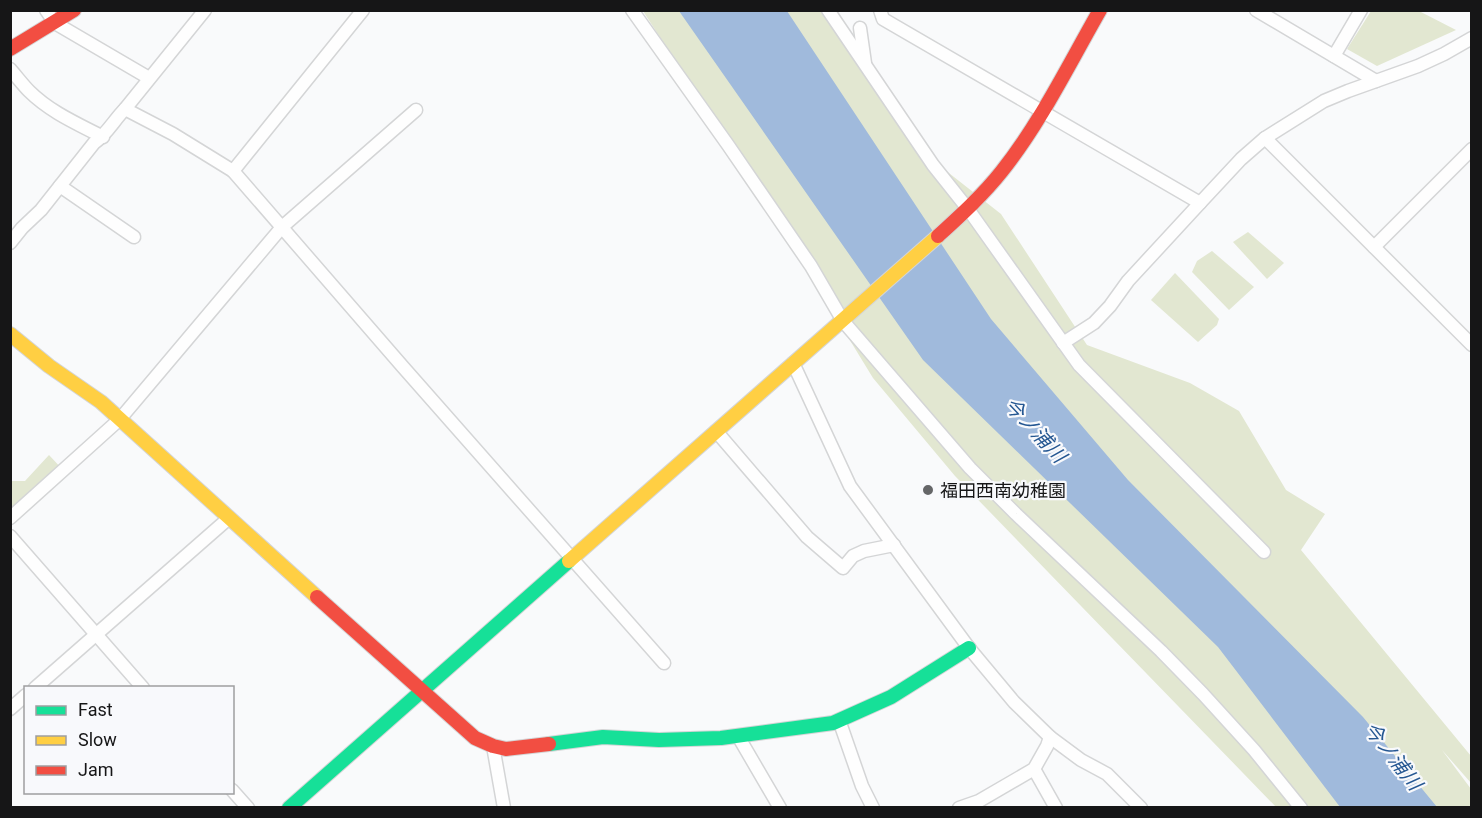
<svg xmlns="http://www.w3.org/2000/svg" width="1482" height="818" viewBox="0 0 1482 818" font-family="Roboto,'Noto Sans JP',sans-serif">
<style>
.green{fill:#e2e7d1}
.water{fill:#a0badc}
.lines{fill:none;stroke-linecap:round;stroke-linejoin:round}
.street-casing{stroke:#d4d5d6;stroke-width:15}
.fast-casing{stroke:#d4d5d6;stroke-width:16}
.slow-casing{stroke:#d4d5d6;stroke-width:16}
.jam-casing{stroke:#d4d5d6;stroke-width:16}
.street{stroke:#fefefe;stroke-width:12}
.fast{stroke:#16e098;stroke-width:14}
.slow{stroke:#ffcf43;stroke-width:14}
.jam{stroke:#f24e42;stroke-width:14}
.poi-dot{fill:#656667;stroke:#f8f9fc;stroke-width:2}
.labels{text-anchor:middle;dominant-baseline:central;stroke-width:4.5;stroke-linejoin:round;paint-order:stroke}
.poi-label{font-size:18px;fill:#161617;stroke:#f8f9fc;text-anchor:start}
.water-label{font-size:20px;font-style:italic;fill:#255792;stroke:#f8f9fc}
</style>
<rect width="100%" height="100%" fill="#f9fafb"/>
<g class="green">
<polygon points="643,11 832,11 926,155 1001,214 1087,345 1190,383 1239,411 1286,490 1325,514 1301,550 1471,756 1471,783 1442,750 1471,789 1471,807 1276,807 955,476 873,378 750,177"/>
<polygon points="1371,11 1419,11 1456,30 1377,66 1347,49"/>
<polygon points="1248,232 1284,263 1267,279 1233,242"/>
<polygon points="1212,251 1254,287 1229,310 1192,272 1197,261"/>
<polygon points="1175,273 1219,319 1217,325 1198,342 1151,300"/>
<polygon points="49,455 63,470 17,512 11,507 10,481 25,481"/>
</g>
<polygon class="water" points="679,11 787,11 991,319 1128,480 1363,717 1437,807 1340,807 1218,647 923,360"/>
<g class="lines">
<g class="street-casing">
<g id="street">
<polyline points="46,10 55,23 149,78"/>
<polyline points="632,10 728,145 811,266 843,321 970,468 1016,514 1161,651 1203,694 1254,750 1301,808"/>
<polyline points="828,10 933,165 968,209 1079,365 1264,552"/>
<polyline points="880,10 883,19 1200,203"/>
<polyline points="1256,10 1376,81"/>
<polyline points="860,28 865,63"/>
<polyline points="1334,56 1361,10"/>
<path d="M10 69C17 77 23 85 29 91 50 112 78 124 103 137"/>
<polyline points="125,109 173,134 233,171 363,10"/>
<polyline points="1265,138 1472,345"/>
<polyline points="233,171 403,367 664,663"/>
<polyline points="60,186 134,237"/>
<path d="M10 243 22 228 41 210 94 143C107 134 114 120 125 109L205 10"/>
<polyline points="1374,247 1472,149"/>
<polyline points="1063,343 1094,323 1110,306 1128,281 1200,203 1241,159 1265,138 1324,101 1348,91 1418,66 1444,54 1472,38"/>
<polyline points="793,363 850,486 969,648 1014,702 1050,737 1047,746 1034,769 979,801 959,808"/>
<polyline points="716,431 807,537 843,568 853,556 864,551 894,545"/>
<polyline points="10,518 120,419 282,227 416,110"/>
<polyline points="10,536 143,688"/>
<polyline points="35,688 229,518"/>
<polyline points="10,709 26,695"/>
<polyline points="839,720 862,786 873,808"/>
<polyline points="738,736 780,808"/>
<polyline points="1050,737 1081,760 1107,774 1141,808"/>
<polyline points="493,746 504,808"/>
<polyline points="1034,769 1056,808"/>
<polyline points="232,790 248,808"/>
</g>
</g>
<g class="fast-casing">
<g id="fast">
<polyline points="549,744 603,737 659,740 721,738 833,723 891,697 969,648"/>
<polyline points="289,808 569,561"/>
</g>
</g>
<g class="slow-casing">
<g id="slow">
<polyline points="10,334 49,366 101,402 317,597"/>
<polyline points="569,561 938,236"/>
</g>
</g>
<g class="jam-casing">
<g id="jam">
<polyline points="10,49 74,10"/>
<path d="M938 236C961 215 983 195 1002 171 1041 122 1069 64 1100 10"/>
<polyline points="317,597 475,738 493,746 506,749 549,744"/>
</g>
</g>
<use href="#street" class="street"/>
<use href="#fast" class="fast"/>
<use href="#slow" class="slow"/>
<use href="#jam" class="jam"/>
</g>
<circle class="poi-dot" cx="928" cy="490" r="6"/>
<g class="labels">
<g class="poi-label">
<text x="940" y="490">福田西南幼稚園</text>
</g>
<g class="water-label">
<text transform="translate(1035 430) rotate(47)">今ノ浦川</text>
<text transform="translate(1393 756) rotate(52)">今ノ浦川</text>
</g>
</g>
<rect width="1482" height="818" fill="none" stroke="#161617" stroke-width="24"/>
<rect x="24" y="686" width="210" height="108" fill="#f8f9fc" stroke="#9e9ea0" stroke-width="1.5"/>
<rect x="36" y="706" width="30" height="9" fill="#16e098" stroke="#9e9ea0" stroke-width="1.5"/>
<text x="78" y="716" font-size="18" fill="#161617">Fast</text>
<rect x="36" y="736" width="30" height="9" fill="#ffcf43" stroke="#9e9ea0" stroke-width="1.5"/>
<text x="78" y="746" font-size="18" fill="#161617">Slow</text>
<rect x="36" y="766" width="30" height="9" fill="#f24e42" stroke="#9e9ea0" stroke-width="1.5"/>
<text x="78" y="776" font-size="18" fill="#161617">Jam</text>
</svg>
